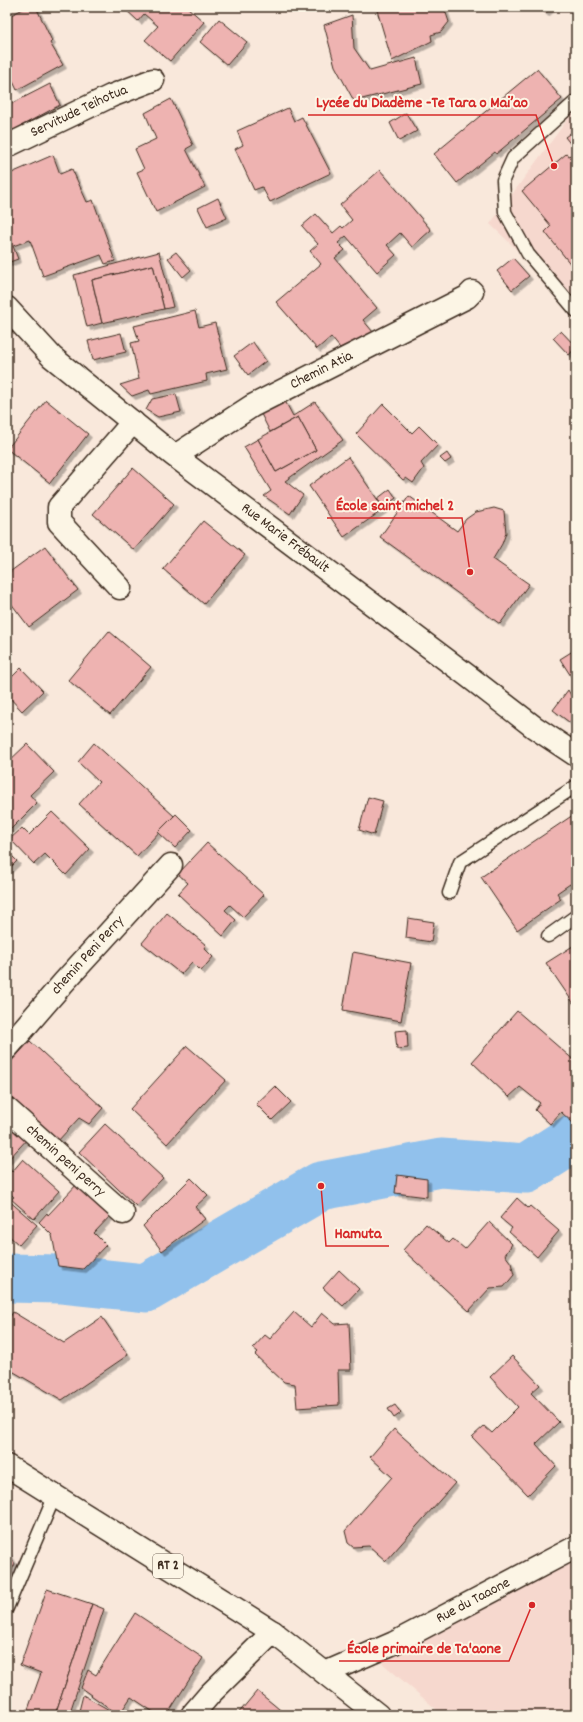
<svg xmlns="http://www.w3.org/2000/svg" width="583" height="1722" viewBox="0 0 583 1722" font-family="Dekko,sans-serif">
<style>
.built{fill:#f6d8ce}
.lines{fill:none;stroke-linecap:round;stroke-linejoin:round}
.river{stroke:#91c1ec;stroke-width:49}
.building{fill:#eeb3b1;stroke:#3b2a1e;filter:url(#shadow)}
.lane-casing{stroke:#3b2a1e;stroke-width:15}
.street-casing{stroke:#3b2a1e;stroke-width:25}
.secondary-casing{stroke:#3b2a1e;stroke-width:25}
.primary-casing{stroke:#3b2a1e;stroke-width:25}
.lane{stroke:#fcf5e5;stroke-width:12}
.street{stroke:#fcf5e5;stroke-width:22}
.secondary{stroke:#fcf5e5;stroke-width:22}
.primary{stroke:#fcf5e5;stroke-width:22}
.labels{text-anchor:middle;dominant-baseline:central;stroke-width:4;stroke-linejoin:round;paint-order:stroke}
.shield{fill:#fcf5e5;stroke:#75675a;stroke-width:1}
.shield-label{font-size:14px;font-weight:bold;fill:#3b2a1e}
.street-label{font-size:15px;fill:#3b2a1e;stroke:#fcf5e5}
.leader{fill:none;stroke:#d62828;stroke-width:1.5}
.callout-dot{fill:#d62828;stroke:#fcf5e5;stroke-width:1.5}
.callout-label{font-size:16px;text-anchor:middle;font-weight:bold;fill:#d62828;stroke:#fcf5e5;stroke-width:4;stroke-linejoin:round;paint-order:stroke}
</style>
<defs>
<filter id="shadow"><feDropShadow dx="3.5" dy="3.5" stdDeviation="0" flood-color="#0004"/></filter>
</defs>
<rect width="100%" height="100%" fill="#f9e8db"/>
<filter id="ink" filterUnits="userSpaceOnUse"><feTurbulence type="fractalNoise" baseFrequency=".025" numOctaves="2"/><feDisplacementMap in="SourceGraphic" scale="8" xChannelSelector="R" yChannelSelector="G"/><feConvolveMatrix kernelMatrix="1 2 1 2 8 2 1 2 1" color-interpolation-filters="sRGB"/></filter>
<g filter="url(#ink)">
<g class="built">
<polygon points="576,108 576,306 490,224"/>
<polygon points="576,1559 576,1715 443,1715 381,1662"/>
</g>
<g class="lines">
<polyline class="river" points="7,1278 60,1279 146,1288 321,1186 441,1163 526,1169 576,1137"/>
</g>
<g class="building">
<polygon points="27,7 36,7 52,41 50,43 63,65 17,90 7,69 7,17"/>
<polygon points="123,7 187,7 204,22 170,61 145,40 158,26 144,14 138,21"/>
<polygon points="376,7 444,7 449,22 441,32 431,35 432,41 392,61"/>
<polygon points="540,7 552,7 545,13"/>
<polygon points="352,15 354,48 370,71 416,58 422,84 354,101 335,66 324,25"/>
<polygon points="219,19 247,42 227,65 200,42"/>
<polygon points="537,69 562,99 496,154 495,152 457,183 434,154"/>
<polygon points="50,84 60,105 10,132 7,124 7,106"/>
<polygon points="171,99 193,145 186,149 205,187 156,212 137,172 144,169 135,149 156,139 145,113"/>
<polygon points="288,108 294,121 302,117 331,173 270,202 262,187 254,190 235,149 243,145 237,131"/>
<polygon points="406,113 417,131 399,141 390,123"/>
<polygon points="576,129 576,271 545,232 551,226 522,191 566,154 569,156 576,151 565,137"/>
<polygon points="53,155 60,174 72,169 87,202 93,200 115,261 105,264 101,255 43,276 30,240 13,246 18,259 7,263 7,175"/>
<polygon points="380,170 431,230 412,247 400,233 387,245 396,255 377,272 346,236 338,243 345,250 335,258 377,308 363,320 373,332 340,348 331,337 317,349 276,302 321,264 310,251 318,244 302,226 316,214 333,233 341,226 343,228 352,220 340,205"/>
<polygon points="218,198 227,218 207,227 198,208"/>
<polygon points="159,252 173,307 164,309 153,265 92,280 102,323 87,327 74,275"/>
<polygon points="176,252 191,270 183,277 168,258"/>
<polygon points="513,258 529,276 512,290 497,271"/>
<polygon points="153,265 164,309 102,323 92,280"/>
<polygon points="195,311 199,327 215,323 227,369 206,374 207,381 151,394 149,390 132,396 120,385 139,379 131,343 139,341 134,326"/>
<polygon points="561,331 576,347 569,355 553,338"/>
<polygon points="121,333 126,352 93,360 88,341"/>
<polygon points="253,342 266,361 248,375 234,356"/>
<polygon points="176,394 181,412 158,417 146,410 152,399"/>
<polygon points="46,400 88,434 50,483 7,449"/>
<polygon points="285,401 293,416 315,402 343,440 285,481 303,495 290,514 264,496 271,491 244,447 258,439 276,472 316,450 298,417 270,432 261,414"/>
<polygon points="383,404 412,433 419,426 438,445 421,463 424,468 413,483 406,478 403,480 356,434"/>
<polygon points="298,417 316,450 276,472 258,439"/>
<polygon points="447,453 451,459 445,463 440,458"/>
<polygon points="348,457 384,509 344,537 309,486"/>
<polygon points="133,468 174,504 134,550 93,514"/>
<polygon points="390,489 396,498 384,507 377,499"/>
<polygon points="409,496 457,531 466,519 476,512 494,508 504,511 506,533 502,544 493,559 529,584 500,624 380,537"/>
<polygon points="203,521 245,555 204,604 163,569"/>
<polygon points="45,546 78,590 29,627 7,598 7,574"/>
<polygon points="109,631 151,667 110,715 68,680"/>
<polygon points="576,649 576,684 560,659"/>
<polygon points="21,668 43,691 22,711 7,695 7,682"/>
<polygon points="568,690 576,704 576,718 569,722 553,710"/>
<polygon points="94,743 174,816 137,856 79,804 99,782 78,762"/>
<polygon points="27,744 54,772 30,795 37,803 7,833 7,763"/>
<polygon points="368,797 383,801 374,835 359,830"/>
<polygon points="52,812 90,849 66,875 45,854 34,864 10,839 22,828 29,835"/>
<polygon points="576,813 576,890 570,884 557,893 561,899 517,930 481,877"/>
<polygon points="176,814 192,830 175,848 158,832"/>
<polygon points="207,843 264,895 243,917 230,905 225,910 236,920 223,936 178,894 188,883 178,874"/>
<polygon points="7,851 17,861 7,871"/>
<polygon points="167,913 206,945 204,948 213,957 201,971 192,962 181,974 142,943"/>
<polygon points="408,918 434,922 431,942 406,938"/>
<polygon points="576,944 576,1007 546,963"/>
<polygon points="353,952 411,963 401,1021 343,1010"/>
<polygon points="517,1011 576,1062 576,1077 574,1079 576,1081 576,1122 574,1124 561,1112 550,1124 535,1110 540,1103 520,1087 509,1097 472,1062"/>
<polygon points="407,1030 408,1048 397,1049 395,1031"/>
<polygon points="30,1041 103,1108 89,1124 79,1118 57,1142 7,1095 7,1066"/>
<polygon points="187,1046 226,1080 167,1144 130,1109"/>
<polygon points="275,1086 291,1102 272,1120 256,1104"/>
<polygon points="7,1114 31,1135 7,1161"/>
<polygon points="105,1124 163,1178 136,1206 79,1152"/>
<polygon points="23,1159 59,1191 34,1219 11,1199 14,1197 7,1191 7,1166 12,1172"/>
<polygon points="397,1175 427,1179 427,1197 395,1193"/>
<polygon points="191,1178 208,1195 195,1207 205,1219 162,1251 143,1226"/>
<polygon points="79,1182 112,1214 94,1233 106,1245 83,1269 58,1266 52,1235 39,1222 47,1213 48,1215"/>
<polygon points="517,1198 528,1208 530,1206 559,1231 537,1257 509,1232 512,1228 500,1218"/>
<polygon points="7,1199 37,1225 19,1245 7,1234"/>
<polygon points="489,1222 512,1244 505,1255 511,1263 514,1275 504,1287 490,1288 469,1311 403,1250 426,1224 449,1243 453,1239 465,1249"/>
<polygon points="339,1270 359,1289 343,1306 323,1288"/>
<polygon points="13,1312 64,1343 102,1317 128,1355 62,1400 7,1368 7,1322"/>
<polygon points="294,1312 311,1327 322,1313 335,1324 349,1323 351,1370 338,1370 339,1405 297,1408 295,1384 284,1382 255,1355 258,1352 253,1348 265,1335 270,1339"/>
<polygon points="512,1356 540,1385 531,1393 559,1422 536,1444 556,1466 528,1495 472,1437 484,1426 492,1433 518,1407 490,1377"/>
<polygon points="395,1405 401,1413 394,1418 388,1409"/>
<polygon points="394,1429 455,1483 386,1561 369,1546 353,1547 348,1543 345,1531 392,1477 370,1457"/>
<polygon points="7,1550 15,1564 7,1579"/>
<polygon points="47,1589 92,1604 55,1715 26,1715 41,1673 20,1665"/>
<polygon points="92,1604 104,1609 69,1715 55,1715"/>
<polygon points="135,1613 203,1658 167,1715 158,1715 131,1697 119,1715 81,1688 88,1670 96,1675"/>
<polygon points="257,1691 273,1704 286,1715 237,1715"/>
<polygon points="83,1695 118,1715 78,1715"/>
</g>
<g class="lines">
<g class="lane-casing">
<g id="lane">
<polyline points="576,101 513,158 503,180 505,212 528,254 576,311"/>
<polyline points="449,893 460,862 576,786"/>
<polyline points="548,936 576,916"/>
<polyline points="7,1608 55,1495"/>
</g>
</g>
<g class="street-casing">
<g id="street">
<path id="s1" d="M7 146 111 96 153 80"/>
<path id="s2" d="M7 308 52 357 172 454 468 676 534 727 576 755"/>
<path id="s3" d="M175 456 252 406 467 297 472 292"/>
<polyline points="120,588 59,522 59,507 133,422"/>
<path id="s4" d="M7 1048 64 982 171 865"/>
<path id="s5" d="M7 1109 123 1213"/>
<polyline points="192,1715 210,1694 273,1632"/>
</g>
</g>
<g class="secondary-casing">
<g id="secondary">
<path id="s6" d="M325 1673 394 1643 576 1547"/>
</g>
</g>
<g class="primary-casing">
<polyline id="primary" points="7,1466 273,1632 378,1715"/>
</g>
<use href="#lane" class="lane"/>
<use href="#street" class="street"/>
<use href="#secondary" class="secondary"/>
<use href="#primary" class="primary"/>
</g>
</g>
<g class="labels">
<rect class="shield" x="153" y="1554" width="30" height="24" rx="3"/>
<g class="shield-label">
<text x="168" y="1566">RT 2</text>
</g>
<g class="street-label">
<text stroke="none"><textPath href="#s1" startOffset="80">Servitude Teihotua</textPath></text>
<text stroke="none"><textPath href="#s3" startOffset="170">Chemin Atia</textPath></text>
<text stroke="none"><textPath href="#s2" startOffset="362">Rue Marie Frébault</textPath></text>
<text stroke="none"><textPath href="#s4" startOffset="123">chemin Peni Perry</textPath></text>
<text stroke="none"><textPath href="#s5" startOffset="78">chemin peni perry</textPath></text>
<text stroke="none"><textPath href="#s6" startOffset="165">Rue du Taaone</textPath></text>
</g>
</g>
<path class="leader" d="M554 166L536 115H308M470 572L462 518H327M321 1186L326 1246H389M532 1605L509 1661H339"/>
<g class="callout-dot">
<circle cx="554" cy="166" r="4"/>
<circle cx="470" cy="572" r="4"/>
<circle cx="321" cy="1186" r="4"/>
<circle cx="532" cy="1605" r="4"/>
</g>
<g class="callout-label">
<text x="422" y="107">Lycée du Diadème -Te Tara o Mai’ao</text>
<text x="395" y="510">École saint michel 2</text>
<text x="358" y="1238">Hamuta</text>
<text x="424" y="1653">École primaire de Ta'aone</text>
</g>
<rect width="583" height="1722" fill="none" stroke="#fcf5e5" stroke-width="24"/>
<rect x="12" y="12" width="559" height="1698" fill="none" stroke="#3b2a1e" stroke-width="1.5" filter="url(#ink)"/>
</svg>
